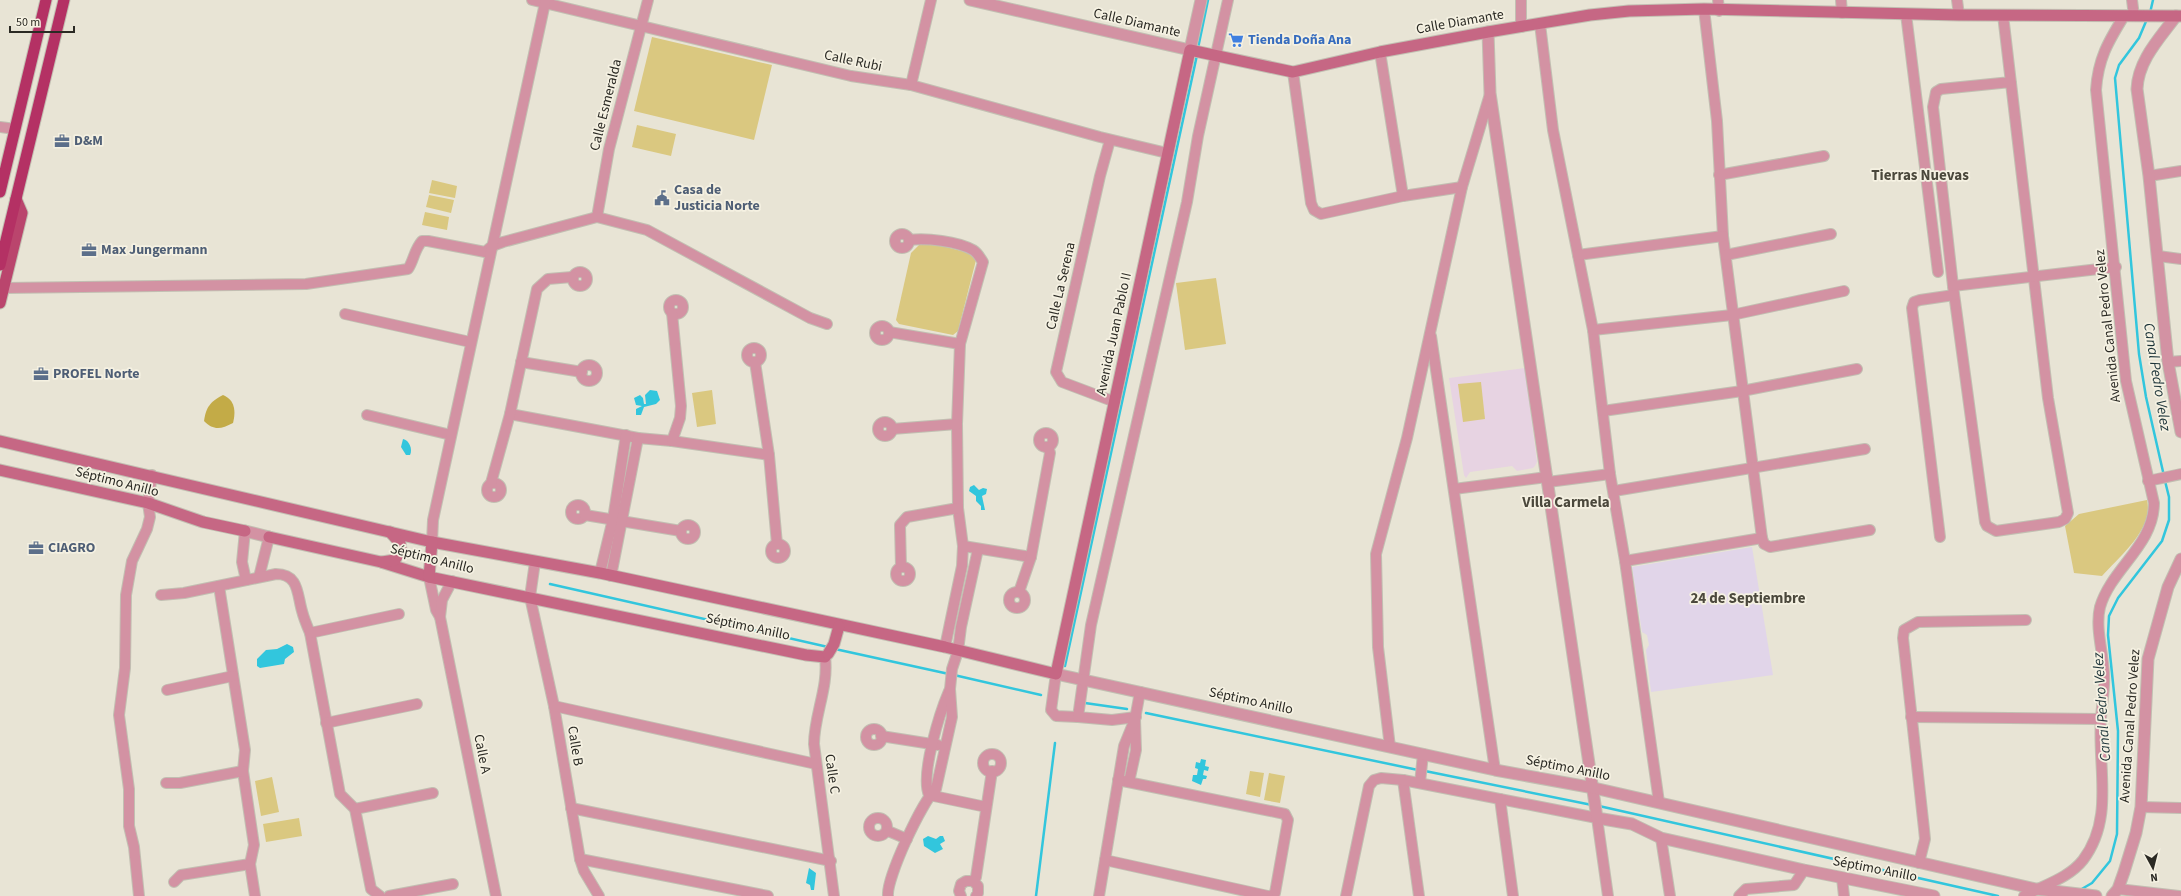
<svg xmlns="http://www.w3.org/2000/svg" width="2181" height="896" viewBox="0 0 2181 896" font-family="'Source Sans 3',sans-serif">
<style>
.industrial{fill:#e1d5e9}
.education{fill:#e7d3e2}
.green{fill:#dac880}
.forest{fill:#c3ab47}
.water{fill:#32c6dd}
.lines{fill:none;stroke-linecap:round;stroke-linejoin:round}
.stream{stroke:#32c6dd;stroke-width:2.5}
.minor-casing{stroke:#c2bfb2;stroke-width:12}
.tertiary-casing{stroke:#c2bfb2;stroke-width:13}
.secondary-casing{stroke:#c2bfb2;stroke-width:13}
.primary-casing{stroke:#c2bfb2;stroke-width:13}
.trunk-casing{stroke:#c2bfb2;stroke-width:13}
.minor{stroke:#d392a3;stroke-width:10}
.tertiary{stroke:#d392a3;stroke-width:11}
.secondary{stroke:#c66784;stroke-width:11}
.primary{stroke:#ba456d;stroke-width:11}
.trunk{stroke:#b43164;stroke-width:11}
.labels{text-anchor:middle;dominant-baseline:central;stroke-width:3.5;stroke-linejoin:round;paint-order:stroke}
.street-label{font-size:14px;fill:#2b2a24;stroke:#f5f1e2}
.shop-label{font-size:14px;font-weight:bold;fill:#366cbe;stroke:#f5f1e2;text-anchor:start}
.service-label{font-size:14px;font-weight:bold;fill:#4e5e75;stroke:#f5f1e2;text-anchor:start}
.neighbourhood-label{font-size:15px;font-weight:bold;fill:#4b483c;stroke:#f5f1e2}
.water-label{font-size:15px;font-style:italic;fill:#1d3439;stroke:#f5f1e2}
</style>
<rect width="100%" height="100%" fill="#e8e4d5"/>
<polygon class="industrial" points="1752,547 1773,675 1651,692 1646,650 1649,645 1647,635 1642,632 1632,567"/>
<polygon class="education" points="1525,368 1537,462 1535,466 1533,468 1517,471 1512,466 1470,472 1466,478 1464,475 1449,378"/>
<g class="green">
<polygon points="652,37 772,65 754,140 634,111"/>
<polygon points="637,125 676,134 671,156 632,147"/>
<polygon points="432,180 457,186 455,198 429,193"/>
<polygon points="429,195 454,200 451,213 426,207"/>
<polygon points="425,212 449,217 447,230 422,225"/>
<polygon points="923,241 973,254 976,260 958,331 953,335 899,324 896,320 911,253"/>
<polygon points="1216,278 1226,344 1185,350 1176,283"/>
<polygon points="1481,382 1485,419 1463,422 1458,384"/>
<polygon points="712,390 716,424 697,427 692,393"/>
<path d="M2147 500C2154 529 2119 557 2102 576L2074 573 2065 526 2079 514Z"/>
<polygon points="1250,771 1264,773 1260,797 1246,794"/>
<polygon points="1269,773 1285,776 1280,803 1264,800"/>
<polygon points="272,777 279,812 261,816 255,781"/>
<polygon points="299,818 302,836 266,842 263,824"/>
</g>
<path class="forest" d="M223 395C235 400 236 411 233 423 221 429 214 431 204 421 206 407 210 402 223 395Z"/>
<g class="water">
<polygon points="650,390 657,391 660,400 656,404 644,407 641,415 636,415 636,409 642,406 636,405 634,398 640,395 643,398 644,404 646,404 645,395"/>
<path d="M403 439C409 440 413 449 410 455H406L401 447Z"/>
<polygon points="974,485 979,490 983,488 987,489 986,494 982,496 985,510 981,510 981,506 976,501 976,496 969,491 970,487"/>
<polygon points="287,644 293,647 294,652 285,659 284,664 260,668 257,666 257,659 266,650 277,649"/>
<polygon points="1201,759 1206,760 1205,766 1209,767 1208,771 1204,770 1203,775 1207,776 1206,779 1203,779 1201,785 1192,781 1193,775 1197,775 1198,769 1195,768 1196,762 1200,763"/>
<polygon points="928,836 936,839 940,836 943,836 945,841 940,844 943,849 935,853 924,846 923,839"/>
<polygon points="809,868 816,873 814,890 811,890 810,885 806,883"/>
</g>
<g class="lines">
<g class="stream">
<polyline points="2150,13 2153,0"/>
<polyline points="2147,19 2139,38 2119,65 2115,78 2139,354 2146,397 2164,476"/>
<polyline points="1198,48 1208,0"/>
<polyline points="550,584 828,647"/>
<polyline points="835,649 949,674"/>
<polyline points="1065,666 1197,55"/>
<polyline points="954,675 1041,695"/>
<polyline points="1085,703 1127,709"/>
<polyline points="1146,713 1418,770"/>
<polyline points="1425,771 1592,805"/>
<polyline points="1599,806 1998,896"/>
<polyline points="2080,890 2092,883 2110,861 2117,834 2118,731 2108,635 2109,616 2118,598 2162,541 2169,520 2169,497 2165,481"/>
<polyline points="1036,896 1055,743"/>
</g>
<g class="minor-casing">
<g id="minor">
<polyline points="532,0 851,76 911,85 1100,137 1167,153"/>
<polyline points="1718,0 1719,11"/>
<polyline points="1841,0 1842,13"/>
<polyline points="1957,0 1959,15"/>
<polyline points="2132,0 2134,16"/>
<polyline points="1704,9 1717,121 1723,236 1762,538 1764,544 1770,547 1870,530"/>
<polyline points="1906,14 1938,272"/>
<polyline points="2003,15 2048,398 2068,513 2065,519 2059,522 1996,531 1987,526 1985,522 1953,286 1933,107 1936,92 1941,89 2011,82"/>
<polyline points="1540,24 1553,130 1593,330 1610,474 1625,561 1659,802"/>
<polyline points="1521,27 1521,0"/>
<polyline points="1380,52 1403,196"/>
<polyline points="1293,72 1311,203 1314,210 1321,214 1403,196 1462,187"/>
<polyline points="911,85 931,0"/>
<polyline points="0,127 15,129"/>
<polyline points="1110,140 1100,176 1056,372 1062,382 1115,402"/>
<polyline points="1719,175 1824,156"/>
<polyline points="2149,176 2181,171"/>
<polyline points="597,217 609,149 648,0"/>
<circle cx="902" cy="241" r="7"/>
<path d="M909 240C927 238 957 241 973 250 978 253 980 258 983 262L960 344 957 424 958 508 963 546 962 566 945 647"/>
<polyline points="1578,255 1723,236"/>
<polyline points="1726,255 1831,234"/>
<polyline points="2158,256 2181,259"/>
<circle cx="580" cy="279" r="7"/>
<polyline points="1953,286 2116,267"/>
<path d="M4 288 306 284 408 269C414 260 414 250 422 241H428L485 252 492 246 503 242 597 217 647 230 810 318 827 324"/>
<circle cx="676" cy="307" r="7"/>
<polyline points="345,314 470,342"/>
<circle cx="882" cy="333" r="7"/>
<polyline points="1593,330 1732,315 1844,291"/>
<polyline points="889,332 960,344"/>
<polyline points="1431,336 1495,770"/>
<circle cx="754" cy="355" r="7"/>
<polyline points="521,362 582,372"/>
<polyline points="755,362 769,455 777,544"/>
<polyline points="2168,362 2181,361"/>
<circle cx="589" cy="373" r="8"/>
<polyline points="1603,411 1742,391 1857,369"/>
<polyline points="510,414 638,438 672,441 769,455"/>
<polyline points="367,415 451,435"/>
<circle cx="885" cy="429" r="7"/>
<polyline points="892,429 957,424"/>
<circle cx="1046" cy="440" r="7"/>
<polyline points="672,441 680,418 681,406 672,313"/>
<polyline points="2148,481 2181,474"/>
<polyline points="1548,482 1610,474"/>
<circle cx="494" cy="490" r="7"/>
<polyline points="491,483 510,414 537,289 548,279 572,277"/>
<polyline points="1454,489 1547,477"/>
<polyline points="1614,491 1865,449"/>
<circle cx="578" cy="512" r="7"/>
<polyline points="585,515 681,531"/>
<circle cx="688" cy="532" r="7"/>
<polyline points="245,531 242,562 246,580"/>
<polyline points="1940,537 1912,308 1914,302 1920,300 1954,295"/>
<polyline points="432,542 433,520 545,3"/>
<circle cx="778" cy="551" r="7"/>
<polyline points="963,546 1031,557"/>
<polyline points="1625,561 1762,538"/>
<polyline points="535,562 530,597 554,706 580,859 584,871 599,896"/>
<circle cx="903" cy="574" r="7"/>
<polyline points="901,567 900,525 907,517 958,508"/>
<polyline points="600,573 613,519 626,435"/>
<polyline points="611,576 638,438"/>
<polyline points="259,577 269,537"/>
<polyline points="429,577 436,610 440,617 496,896"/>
<polyline points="219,586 245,750 243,771 254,845 250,864 255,896"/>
<circle cx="1017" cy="600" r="8"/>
<polyline points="1019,592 1031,557 1050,453 1048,447"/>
<path d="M161 595 184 593 276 574C299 574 297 594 302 611 304 619 307 626 310 633L340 794 355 809 371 889 380 896"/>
<polyline points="440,617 442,600 452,581"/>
<polyline points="310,633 399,614"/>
<path d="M825 657C829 687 814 715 814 744L834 896"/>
<polyline points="1056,674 1051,710 1056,716 1078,717"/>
<polyline points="167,690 233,676"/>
<polyline points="554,706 816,764"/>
<polyline points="1136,717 1112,720 1078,717 1091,625 1187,202 1198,136 1228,0"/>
<polyline points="1911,717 2100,719"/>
<polyline points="326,723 417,704"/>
<circle cx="874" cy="737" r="8"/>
<polyline points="881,736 938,745"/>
<polyline points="1390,747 1378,647 1376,554 1407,438 1462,187 1490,94"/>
<circle cx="992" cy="763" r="9"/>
<polyline points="1118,780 1285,814 1288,820 1275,893 1271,896"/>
<polyline points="1403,780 1419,896"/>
<polyline points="1129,782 1136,750 1135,719"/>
<polyline points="166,783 180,783 243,771"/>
<polyline points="1420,783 1423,754"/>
<path d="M929 795C920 775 940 712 949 691"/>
<polyline points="929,795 986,807"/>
<polyline points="1500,799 1513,896"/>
<polyline points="2141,807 2181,808"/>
<polyline points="571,808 831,861"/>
<polyline points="355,809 433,793"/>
<circle cx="878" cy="827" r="9"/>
<polyline points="888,831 907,839"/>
<polyline points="1661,838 1670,896"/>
<polyline points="580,859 768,896"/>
<polyline points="1105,860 1268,896"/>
<polyline points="1919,863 1925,839 1924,829 1903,638 1904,630 1918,622 2026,620"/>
<polyline points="1842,878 1844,896"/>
<polyline points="973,881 976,877 992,771"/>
<polyline points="174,882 181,875 250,864"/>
<polyline points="2118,889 2179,896"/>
<polyline points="139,896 134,847 129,826 129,789 119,715 125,668 126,595 132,561 147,529 150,517 148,503 152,475"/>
<polyline points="389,896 453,884"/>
<path d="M888 896C886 879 922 801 936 789L952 717 950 689 952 669 958 651 961 627 978 549"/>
<polyline points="961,896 959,891 961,884 966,881 973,881 978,886 978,893 976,896"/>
<polyline points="1099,896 1124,746 1135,719 1140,692"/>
<polyline points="1346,896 1369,786 1374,780 1381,778 1403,780 1597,818 1608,896"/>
<polyline points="1739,896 1746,889 1794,885 1804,870"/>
<path d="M2024 896C2044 885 2069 878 2083 860 2115 818 2097 766 2101 718 2102 703 2105 689 2104 673 2103 652 2095 627 2100 607 2111 569 2154 545 2154 503L2126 381 2096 90C2098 59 2108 42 2124 16"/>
</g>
</g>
<g class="tertiary-casing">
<g id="tertiary">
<polyline points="970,0 1190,50 1201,0"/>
<path d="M2176 16C2160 38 2138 60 2137 89L2149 176 2168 362 2181 432"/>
<polyline points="1488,32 1490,93 1597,818 1632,824 1661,838 1804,870 1934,896"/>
<polyline points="245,531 269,537"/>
<polyline points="1056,674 1495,770 1594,788 2036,889 2096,896"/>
<polyline points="2112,896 2118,889 2124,872 2136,833 2141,807 2148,659 2168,587 2181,559"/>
</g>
</g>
<g class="secondary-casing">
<g id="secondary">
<polyline points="0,441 432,542 600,573 945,647 1056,674 1190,50 1293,72 1380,52 1488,32 1590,15 1629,11 1704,9 1959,15 2181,16"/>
<polyline points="0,470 148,503 203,522 245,531"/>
<polyline points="269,537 381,562 429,577 806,655 825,657"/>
<polyline points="382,562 395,560 401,550 400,543 390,532"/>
<polyline points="429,577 432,542"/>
<polyline points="828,654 834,644 839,626"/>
</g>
</g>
<g class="primary-casing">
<polyline id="primary" points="0,303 22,213 16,199"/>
</g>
<g class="trunk-casing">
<g id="trunk">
<polyline points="0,192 46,0"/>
<polyline points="0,265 64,0"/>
</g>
</g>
<use href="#minor" class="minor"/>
<use href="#tertiary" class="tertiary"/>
<use href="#secondary" class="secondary"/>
<use href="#primary" class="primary"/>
<use href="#trunk" class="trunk"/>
</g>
<defs>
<g id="supermarket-bare" transform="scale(1.2)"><path d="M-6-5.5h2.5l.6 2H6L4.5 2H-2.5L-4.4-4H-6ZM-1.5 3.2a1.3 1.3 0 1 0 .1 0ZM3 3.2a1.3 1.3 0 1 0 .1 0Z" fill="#3f7fe0" stroke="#f5f1e2" stroke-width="2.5" paint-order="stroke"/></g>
<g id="office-bare" transform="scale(1.2)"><path d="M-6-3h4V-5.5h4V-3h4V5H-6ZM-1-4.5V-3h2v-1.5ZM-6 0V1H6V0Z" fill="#5c6f8a" stroke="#f5f1e2" stroke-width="2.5" paint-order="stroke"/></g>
<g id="civic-bare" transform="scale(1.2)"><path d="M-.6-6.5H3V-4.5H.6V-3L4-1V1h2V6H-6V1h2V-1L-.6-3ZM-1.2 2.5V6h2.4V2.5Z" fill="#5c6f8a" stroke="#f5f1e2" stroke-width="2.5" paint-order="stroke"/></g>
</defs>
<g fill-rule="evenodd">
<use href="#supermarket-bare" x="1236" y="40"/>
<use href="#office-bare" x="62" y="141"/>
<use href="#civic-bare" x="662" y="198"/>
<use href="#office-bare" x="89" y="250"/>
<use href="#office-bare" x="41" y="374"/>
<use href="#office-bare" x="36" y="548"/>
</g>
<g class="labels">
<g class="street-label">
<text transform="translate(1460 22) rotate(-10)">Calle Diamante</text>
<text transform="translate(1137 23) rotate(13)">Calle Diamante</text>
<text transform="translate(853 61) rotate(12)">Calle Rubi</text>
<text transform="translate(606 105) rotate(-76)">Calle Esmeralda</text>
<text transform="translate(1061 286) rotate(-77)">Calle La Serena</text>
<text transform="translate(2108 326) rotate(-96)">Avenida Canal Pedro Velez</text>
<text transform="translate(1114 334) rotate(-78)">Avenida Juan Pablo II</text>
<text transform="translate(117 482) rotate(14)">Séptimo Anillo</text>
<text transform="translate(432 559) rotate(14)">Séptimo Anillo</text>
<text transform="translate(748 627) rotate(12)">Séptimo Anillo</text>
<text transform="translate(1251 701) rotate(12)">Séptimo Anillo</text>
<text transform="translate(2130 726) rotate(-86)">Avenida Canal Pedro Velez</text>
<text transform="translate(575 746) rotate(81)">Calle B</text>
<text transform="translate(482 754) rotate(79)">Calle A</text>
<text transform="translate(1568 768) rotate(11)">Séptimo Anillo</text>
<text transform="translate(832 774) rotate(82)">Calle C</text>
<text transform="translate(1875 869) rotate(11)">Séptimo Anillo</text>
</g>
<g class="shop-label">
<text x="1248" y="40">Tienda Doña Ana</text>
</g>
<g class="service-label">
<text x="74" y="141">D&amp;M</text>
<text x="674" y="190">Casa de<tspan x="674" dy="16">Justicia Norte</tspan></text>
<text x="101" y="250">Max Jungermann</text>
<text x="53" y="374">PROFEL Norte</text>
<text x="48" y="548">CIAGRO</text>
</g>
<g class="neighbourhood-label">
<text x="1920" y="175">Tierras Nuevas</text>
<text x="1566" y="502">Villa Carmela</text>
<text x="1748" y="598">24 de Septiembre</text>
</g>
<g class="water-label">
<text transform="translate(2157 377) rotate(81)">Canal Pedro Velez</text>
<text transform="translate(2102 707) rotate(-94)">Canal Pedro Velez</text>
</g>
</g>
<g transform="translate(2153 868) rotate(173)" stroke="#f5f1e2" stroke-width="3" paint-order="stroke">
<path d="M0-3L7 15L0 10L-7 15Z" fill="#2b2a24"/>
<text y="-6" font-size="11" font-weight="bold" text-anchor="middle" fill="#2b2a24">N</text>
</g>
<path d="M10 26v6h64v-6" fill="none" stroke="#2b2a24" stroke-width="2"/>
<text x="16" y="26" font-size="12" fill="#2b2a24" stroke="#f5f1e2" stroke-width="3" paint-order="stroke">50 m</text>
</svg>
